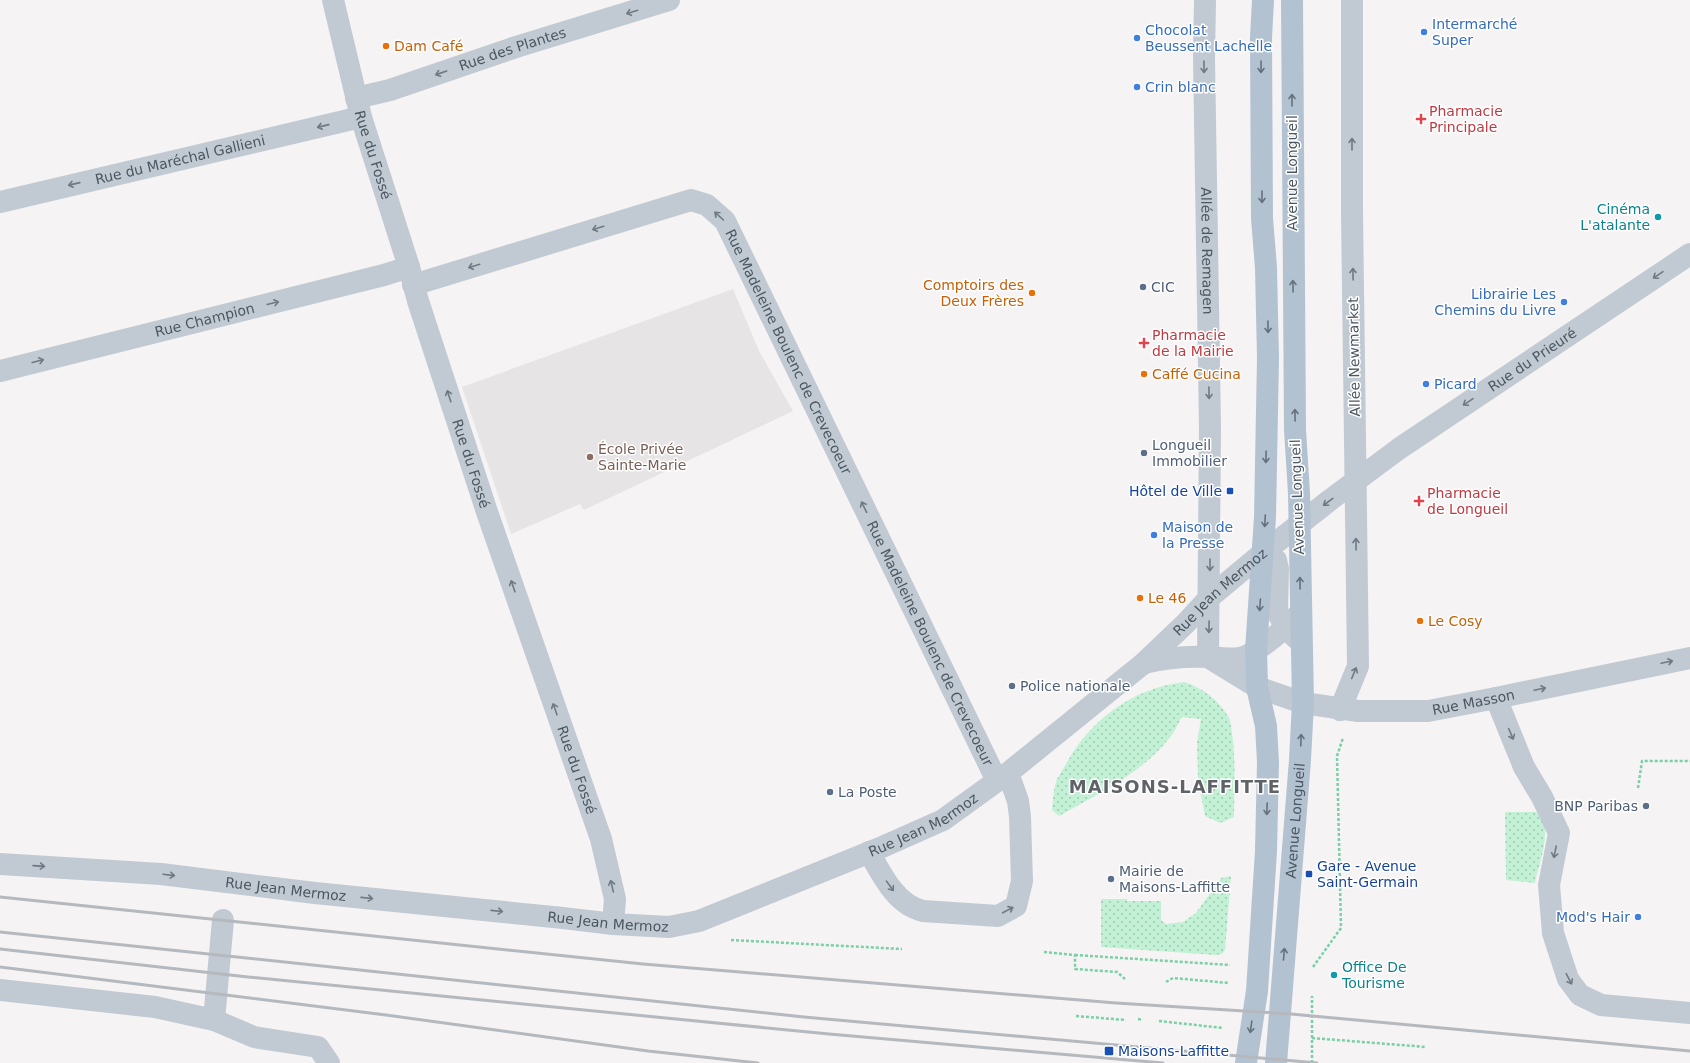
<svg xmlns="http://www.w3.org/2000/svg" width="1690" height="1063" viewBox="0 0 1690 1063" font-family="'DejaVu Sans',sans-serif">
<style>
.education{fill:#e6e4e5}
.grass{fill:url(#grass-dots)}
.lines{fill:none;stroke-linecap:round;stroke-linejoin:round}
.path{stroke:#7ad0a6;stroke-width:2.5;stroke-dasharray:3 2;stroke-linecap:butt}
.minor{stroke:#c1cad2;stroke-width:22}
.major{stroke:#b3c2d1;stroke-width:22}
.rail{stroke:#b5b8bd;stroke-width:3}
.oneway{stroke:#6e7983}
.oneway2{stroke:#64717d}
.shop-dot{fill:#3f7fe0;stroke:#fff;stroke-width:1.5}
.food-dot{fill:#e8710a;stroke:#fff;stroke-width:1.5}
.health-dot{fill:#e0444e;stroke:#fff;stroke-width:1.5}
.culture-dot{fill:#0f9aa8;stroke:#fff;stroke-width:1.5}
.service-dot{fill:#5c6f8a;stroke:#fff;stroke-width:1.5}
.education-dot{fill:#8d6e63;stroke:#fff;stroke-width:1.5}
.transit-dot{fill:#1a4fb4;stroke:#fff;stroke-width:1.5}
.labels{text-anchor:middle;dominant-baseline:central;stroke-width:3;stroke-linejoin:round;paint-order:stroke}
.shop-label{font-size:14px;fill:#366cbe;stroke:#fff;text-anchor:start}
.food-label{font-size:14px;fill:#c56008;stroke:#fff;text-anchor:start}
.street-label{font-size:14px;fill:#4a5661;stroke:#fff}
.health-label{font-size:14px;fill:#be3a42;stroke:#fff;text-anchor:start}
.culture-label{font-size:14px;fill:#0d838f;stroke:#fff;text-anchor:end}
.service-label{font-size:14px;fill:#4e5e75;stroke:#fff;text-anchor:start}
.education-label{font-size:14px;fill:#785e54;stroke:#fff;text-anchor:start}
.transit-label{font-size:14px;fill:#164399;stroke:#fff;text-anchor:start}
.district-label{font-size:18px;font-weight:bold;letter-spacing:1px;fill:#5f6368;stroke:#fff}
</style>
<defs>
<pattern id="grass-dots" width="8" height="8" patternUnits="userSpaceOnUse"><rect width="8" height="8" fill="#c3f1d5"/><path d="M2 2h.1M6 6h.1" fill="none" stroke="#a0c6b0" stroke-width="1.8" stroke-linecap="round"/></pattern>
</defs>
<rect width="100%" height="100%" fill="#f5f3f3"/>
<polygon class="education" points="733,289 759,351 793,411 584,510 580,504 511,534 462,387"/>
<g class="grass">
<path d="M1184 682C1203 688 1219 700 1229 718 1231 722 1231 728 1232 733 1236 760 1234 789 1234 817L1220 823 1205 816 1198 778 1197 743 1201 719 1182 717C1178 723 1176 730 1171 736 1144 772 1098 794 1059 816L1052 810C1053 802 1053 794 1055 786 1056 779 1062 771 1066 764 1090 720 1133 688 1184 682Z"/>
<path d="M1505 812H1536C1538 814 1541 817 1542 820 1551 835 1538 866 1535 883L1506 880Z"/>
<polygon points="1231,876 1225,950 1222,954 1216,955 1101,947 1101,899 1127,899 1127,901 1161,901 1161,920 1166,924 1183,922 1196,913 1221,878"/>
</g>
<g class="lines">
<g class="path">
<polyline points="1638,788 1642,761 1690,761"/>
<polyline points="731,940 902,949"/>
<polyline points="1044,952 1075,955 1075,969 1117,972 1125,979"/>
<polyline points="1075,955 1230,965"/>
<polyline points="1313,967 1341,928 1337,756 1343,738"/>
<polyline points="1166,982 1173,978 1229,983"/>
<polyline points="1076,1016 1126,1020"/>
<polyline points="1138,1019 1143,1020"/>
<polyline points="1159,1021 1223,1028"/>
<polyline points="1312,1038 1426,1047"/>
<polyline points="1312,1063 1312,996"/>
</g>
<g class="minor">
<path id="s1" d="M333 0 361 117 409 267 418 301 487 512 601 839 615 899 613 924"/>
<path id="s2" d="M1205 0 1204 58 1210 428 1208 657"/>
<path id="s3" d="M356 98 390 90 516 47 669 0"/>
<path id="s4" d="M0 202 361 117"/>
<path id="s5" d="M413 285 691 200 707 205 725 221 997 781"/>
<path id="s6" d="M0 371 384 275 409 267"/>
<polyline points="1264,552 1276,560 1278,569 1277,612 1286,627 1296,638"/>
<path id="s7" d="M1208 657 1257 687 1303 703 1358 711H1428L1496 698 1690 658"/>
<path d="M1144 663C1165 658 1186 656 1208 657 1218 657 1230 660 1239 658 1256 655 1289 625 1301 612"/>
<polyline points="1496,698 1524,767 1542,797 1559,833 1549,885 1553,933 1568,979 1580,995 1601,1005 1690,1013"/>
<polyline points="1340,710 1358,666 1352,213 1352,0"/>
<path d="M869 852C882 875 896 905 923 911L998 916 1016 906 1022 881 1020 817 1018 801 1008 773"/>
<path id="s8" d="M0 864 161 874 315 893 563 918 613 924 669 927 699 921 880 848 943 820 1008 773 1144 663 1186 623 1210 597 1264 552 1330 500 1400 448 1690 254"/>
<polyline points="0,990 155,1007 214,1020 223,920"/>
<polyline points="214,1020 254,1037 318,1047 329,1063"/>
</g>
<g class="major">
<polyline points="1246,1063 1257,991 1266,851 1268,762 1266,726 1257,687 1256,650 1265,517 1268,358 1266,268 1262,218 1261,38 1263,0"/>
<path id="s9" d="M1276 1063 1300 760 1303 703 1299 493 1295 430 1292 0"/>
</g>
<g class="rail">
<polyline points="0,897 643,964 1116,1003 1291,1014 1690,1051"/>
<polyline points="0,932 804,1017 1317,1063"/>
<polyline points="0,949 248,977 829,1034 1163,1063"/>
<polyline points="0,967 386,1015 648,1051 758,1063"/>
</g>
</g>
<defs><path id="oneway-shaft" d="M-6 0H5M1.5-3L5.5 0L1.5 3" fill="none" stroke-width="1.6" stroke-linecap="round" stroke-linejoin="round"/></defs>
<g class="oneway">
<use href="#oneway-shaft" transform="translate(632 12) rotate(163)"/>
<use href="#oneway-shaft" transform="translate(1204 67) rotate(89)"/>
<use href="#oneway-shaft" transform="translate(441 73) rotate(161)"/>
<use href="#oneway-shaft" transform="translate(323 126) rotate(167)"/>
<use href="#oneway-shaft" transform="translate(1352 144) rotate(-90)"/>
<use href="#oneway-shaft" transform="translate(74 184) rotate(167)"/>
<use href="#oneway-shaft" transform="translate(719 216) rotate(-138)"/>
<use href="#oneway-shaft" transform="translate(598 228) rotate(163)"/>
<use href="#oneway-shaft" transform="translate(474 266) rotate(163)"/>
<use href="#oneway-shaft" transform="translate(1353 274) rotate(-91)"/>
<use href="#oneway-shaft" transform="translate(1658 275) rotate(146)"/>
<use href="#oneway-shaft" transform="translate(273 303) rotate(-14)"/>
<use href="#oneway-shaft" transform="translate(38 361) rotate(-14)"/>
<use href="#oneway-shaft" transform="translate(1209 393) rotate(89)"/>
<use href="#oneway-shaft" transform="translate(449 396) rotate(-108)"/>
<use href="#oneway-shaft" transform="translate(1468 402) rotate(146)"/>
<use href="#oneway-shaft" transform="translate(1328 502) rotate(143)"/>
<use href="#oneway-shaft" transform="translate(864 507) rotate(-116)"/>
<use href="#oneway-shaft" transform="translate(1356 544) rotate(-91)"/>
<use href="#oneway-shaft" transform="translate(1210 565) rotate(90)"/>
<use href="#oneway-shaft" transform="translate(513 586) rotate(-109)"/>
<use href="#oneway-shaft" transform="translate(1209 627) rotate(91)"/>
<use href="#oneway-shaft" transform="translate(1667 662) rotate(-12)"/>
<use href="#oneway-shaft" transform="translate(1354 673) rotate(-67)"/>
<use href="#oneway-shaft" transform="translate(1540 689) rotate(-12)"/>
<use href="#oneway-shaft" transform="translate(555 709) rotate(-109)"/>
<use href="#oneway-shaft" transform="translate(1511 734) rotate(67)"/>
<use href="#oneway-shaft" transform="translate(1555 852) rotate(102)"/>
<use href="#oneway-shaft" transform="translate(39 866) rotate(4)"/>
<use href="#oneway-shaft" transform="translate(169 875) rotate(7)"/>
<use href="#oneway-shaft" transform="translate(612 886) rotate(-103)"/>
<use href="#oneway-shaft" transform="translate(890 886) rotate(54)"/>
<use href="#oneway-shaft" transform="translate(367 898) rotate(6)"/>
<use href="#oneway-shaft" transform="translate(1008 910) rotate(-28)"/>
<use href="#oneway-shaft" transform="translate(497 911) rotate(6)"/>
<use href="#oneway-shaft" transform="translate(1569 979) rotate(62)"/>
</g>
<g class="oneway2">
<use href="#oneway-shaft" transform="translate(1261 67) rotate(90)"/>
<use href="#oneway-shaft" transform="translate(1292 100) rotate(-90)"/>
<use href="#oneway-shaft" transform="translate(1262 197) rotate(90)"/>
<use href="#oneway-shaft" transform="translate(1293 286) rotate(-91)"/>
<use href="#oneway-shaft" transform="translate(1268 327) rotate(89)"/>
<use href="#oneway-shaft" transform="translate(1295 415) rotate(-91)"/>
<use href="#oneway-shaft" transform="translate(1266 457) rotate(91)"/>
<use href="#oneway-shaft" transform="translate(1265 521) rotate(93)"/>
<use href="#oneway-shaft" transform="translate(1300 583) rotate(-91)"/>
<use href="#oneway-shaft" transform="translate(1260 605) rotate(94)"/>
<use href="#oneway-shaft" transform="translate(1301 740) rotate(-88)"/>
<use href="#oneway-shaft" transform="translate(1267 809) rotate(92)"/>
<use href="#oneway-shaft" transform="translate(1284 954) rotate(-85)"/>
<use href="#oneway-shaft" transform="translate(1251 1027) rotate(98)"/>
</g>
<g class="shop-dot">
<circle cx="1424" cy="32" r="4"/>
<circle cx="1137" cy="38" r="4"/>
<circle cx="1137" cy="87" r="4"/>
<circle cx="1564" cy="302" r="4"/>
<circle cx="1426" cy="384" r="4"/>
<circle cx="1154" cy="535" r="4"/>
<circle cx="1638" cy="917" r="4"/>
</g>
<g class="food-dot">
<circle cx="386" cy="46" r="4"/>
<circle cx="1032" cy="293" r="4"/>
<circle cx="1144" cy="374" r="4"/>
<circle cx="1140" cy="598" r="4"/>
<circle cx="1420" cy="621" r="4"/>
</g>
<g class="health-dot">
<path d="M1419 113h4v4h4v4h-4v4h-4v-4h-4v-4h4z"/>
<path d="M1142 337h4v4h4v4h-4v4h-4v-4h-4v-4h4z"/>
<path d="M1417 495h4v4h4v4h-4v4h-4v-4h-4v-4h4z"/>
</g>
<g class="culture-dot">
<circle cx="1658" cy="217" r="4"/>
<circle cx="1334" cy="975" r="4"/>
</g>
<g class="service-dot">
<circle cx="1143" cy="287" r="4"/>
<circle cx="1144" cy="453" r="4"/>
<circle cx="1012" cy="686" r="4"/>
<circle cx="830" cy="792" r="4"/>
<circle cx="1646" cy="806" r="4"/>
<circle cx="1111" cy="879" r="4"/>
</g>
<circle class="education-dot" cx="590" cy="457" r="4"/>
<g class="transit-dot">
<rect x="1226" y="487" width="8" height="8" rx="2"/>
<rect x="1305" y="870" width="8" height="8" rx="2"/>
<rect x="1104" y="1046" width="10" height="10" rx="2"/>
</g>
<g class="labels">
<g class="shop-label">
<text x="1432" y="24">Intermarché<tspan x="1432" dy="16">Super</tspan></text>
<text x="1145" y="30">Chocolat<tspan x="1145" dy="16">Beussent Lachelle</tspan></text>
<text x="1145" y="87">Crin blanc</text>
<text x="1556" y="294" text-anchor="end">Librairie Les<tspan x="1556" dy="16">Chemins du Livre</tspan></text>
<text x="1434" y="384">Picard</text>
<text x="1162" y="527">Maison de<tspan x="1162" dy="16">la Presse</tspan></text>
<text x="1630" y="917" text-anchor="end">Mod's Hair</text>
</g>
<g class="food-label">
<text x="394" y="46">Dam Café</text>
<text x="1024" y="285" text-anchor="end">Comptoirs des<tspan x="1024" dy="16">Deux Frères</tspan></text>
<text x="1152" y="374">Caffé Cucina</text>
<text x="1148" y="598">Le 46</text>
<text x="1428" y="621">Le Cosy</text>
</g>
<g class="street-label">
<text stroke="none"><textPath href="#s3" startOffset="164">Rue des Plantes</textPath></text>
<text stroke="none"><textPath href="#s1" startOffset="160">Rue du Fossé</textPath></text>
<text stroke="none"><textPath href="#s4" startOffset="185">Rue du Maréchal Gallieni</textPath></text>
<text transform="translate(1292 173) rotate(-90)">Avenue Longueil</text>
<text stroke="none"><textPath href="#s2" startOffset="251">Allée de Remagen</textPath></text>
<text stroke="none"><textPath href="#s6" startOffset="211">Rue Champion</textPath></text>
<text stroke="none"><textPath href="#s5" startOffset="477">Rue Madeleine Boulenc de Crevecoeur</textPath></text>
<text transform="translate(1354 357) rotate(-91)">Allée Newmarket</text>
<text stroke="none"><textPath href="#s8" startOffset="1716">Rue du Prieuré</textPath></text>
<text stroke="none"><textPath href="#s1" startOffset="484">Rue du Fossé</textPath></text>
<text transform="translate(1297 497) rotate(-92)">Avenue Longueil</text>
<text stroke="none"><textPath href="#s8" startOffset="1326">Rue Jean Mermoz</textPath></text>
<text stroke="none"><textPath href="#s5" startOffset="801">Rue Madeleine Boulenc de Crevecoeur</textPath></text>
<text stroke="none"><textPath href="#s7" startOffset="278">Rue Masson</textPath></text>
<text stroke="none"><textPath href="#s1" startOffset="808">Rue du Fossé</textPath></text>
<text stroke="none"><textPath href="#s9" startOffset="243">Avenue Longueil</textPath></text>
<text stroke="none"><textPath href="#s8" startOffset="947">Rue Jean Mermoz</textPath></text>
<text stroke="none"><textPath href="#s8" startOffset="287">Rue Jean Mermoz</textPath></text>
<text stroke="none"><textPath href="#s8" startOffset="611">Rue Jean Mermoz</textPath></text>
</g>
<g class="health-label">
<text x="1429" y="111">Pharmacie<tspan x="1429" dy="16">Principale</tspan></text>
<text x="1152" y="335">Pharmacie<tspan x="1152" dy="16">de la Mairie</tspan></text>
<text x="1427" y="493">Pharmacie<tspan x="1427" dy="16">de Longueil</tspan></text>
</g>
<g class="culture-label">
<text x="1650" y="209">Cinéma<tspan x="1650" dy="16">L'atalante</tspan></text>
<text x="1342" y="967" text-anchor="start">Office De<tspan x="1342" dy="16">Tourisme</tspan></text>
</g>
<g class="service-label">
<text x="1151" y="287">CIC</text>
<text x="1152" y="445">Longueil<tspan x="1152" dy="16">Immobilier</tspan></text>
<text x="1020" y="686">Police nationale</text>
<text x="838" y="792">La Poste</text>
<text x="1638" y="806" text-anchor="end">BNP Paribas</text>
<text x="1119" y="871">Mairie de<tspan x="1119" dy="16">Maisons-Laffitte</tspan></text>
</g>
<g class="education-label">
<text x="598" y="449">École Privée<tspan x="598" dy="16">Sainte-Marie</tspan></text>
</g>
<g class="transit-label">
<text x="1222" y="491" text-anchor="end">Hôtel de Ville</text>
<text x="1317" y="866">Gare - Avenue<tspan x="1317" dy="16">Saint-Germain</tspan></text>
<text x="1118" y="1051">Maisons-Laffitte</text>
</g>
<g class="district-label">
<text x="1175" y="786">MAISONS-LAFFITTE</text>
</g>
</g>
</svg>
